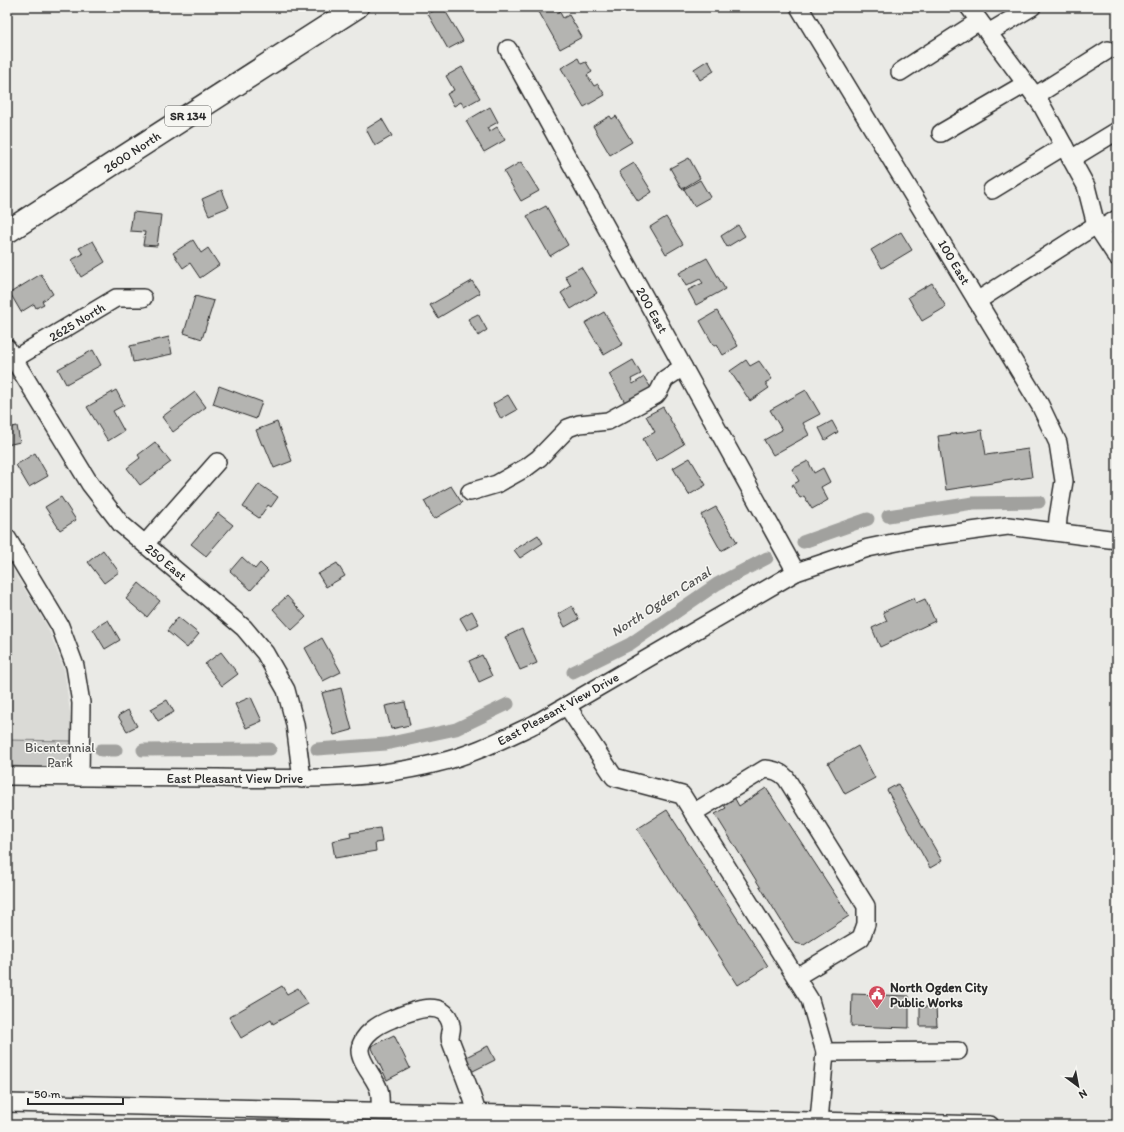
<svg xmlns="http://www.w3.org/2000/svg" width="1124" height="1132" viewBox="0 0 1124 1132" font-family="Itim,sans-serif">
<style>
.built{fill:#dadad6}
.green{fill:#cacac7;stroke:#7a7a79}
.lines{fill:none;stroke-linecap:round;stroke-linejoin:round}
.canal{stroke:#a1a19e;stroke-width:13}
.building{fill:#b4b4b1;stroke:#2b2b2b}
.minor-casing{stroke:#2b2b2b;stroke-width:20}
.major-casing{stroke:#2b2b2b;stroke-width:25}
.minor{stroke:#f6f6f2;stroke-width:17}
.major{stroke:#f6f6f2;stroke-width:22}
.labels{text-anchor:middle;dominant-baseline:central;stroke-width:3;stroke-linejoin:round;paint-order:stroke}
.shield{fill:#f6f6f2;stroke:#686867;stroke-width:1}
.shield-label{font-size:12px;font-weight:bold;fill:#2b2b2b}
.street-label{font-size:13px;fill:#2b2b2b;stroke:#f6f6f2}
.park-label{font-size:13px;fill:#535352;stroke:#f6f6f2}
.poi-label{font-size:13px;font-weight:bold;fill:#2b2b2b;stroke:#f6f6f2;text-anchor:start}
.water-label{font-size:14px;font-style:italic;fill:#545453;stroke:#f6f6f2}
</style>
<rect width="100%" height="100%" fill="#eaeae6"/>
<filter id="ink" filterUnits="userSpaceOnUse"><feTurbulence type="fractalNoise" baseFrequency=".025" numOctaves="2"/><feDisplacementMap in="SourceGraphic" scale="8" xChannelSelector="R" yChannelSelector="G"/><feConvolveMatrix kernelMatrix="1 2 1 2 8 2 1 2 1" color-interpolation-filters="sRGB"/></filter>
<g filter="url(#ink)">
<polygon class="built" points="7,560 47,626 64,669 74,741 7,740"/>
<polygon class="green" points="7,740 74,741 73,768 7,766"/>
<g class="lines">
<g class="canal">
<polyline points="888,516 973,503 1039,502"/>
<polyline points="803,542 868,519"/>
<polyline points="573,672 630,644 717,584 767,558"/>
<polyline points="317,749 386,744 456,729 508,704"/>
<polyline points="101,750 116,750"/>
<polyline points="143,750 270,749"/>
</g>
</g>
<g class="building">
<polygon points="441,7 443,7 463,41 448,49 428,14"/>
<polygon points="547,7 557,7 563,18 569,15 582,37 560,49 539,12"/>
<polygon points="578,58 581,64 586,62 592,72 587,75 594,86 598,84 605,95 584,107 561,68"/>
<polygon points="708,60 714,71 700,80 694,69"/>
<polygon points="462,67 480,98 464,107 461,102 454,106 447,94 454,90 446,76"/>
<polygon points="490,107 498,122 487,128 489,132 497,127 505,140 484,152 466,121"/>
<polygon points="610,116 612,119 616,116 632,142 610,155 593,126"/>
<polygon points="382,119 392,136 375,146 366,129"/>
<polygon points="689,158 700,178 682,189 670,168"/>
<polygon points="521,162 539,191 521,201 504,172"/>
<polygon points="634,163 652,192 638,201 619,172"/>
<polygon points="700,180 710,197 694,206 684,189"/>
<polygon points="222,190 229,207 209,215 202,199"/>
<polygon points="546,206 568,245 550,256 527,216"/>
<polygon points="133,212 161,215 157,246 143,245 145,232 130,231"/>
<polygon points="666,217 683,244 666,254 650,227"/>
<polygon points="738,225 745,236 727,247 721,236"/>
<polygon points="901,232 912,250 882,268 871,250"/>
<polygon points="193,240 201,253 208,248 219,265 200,278 190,263 183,268 173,253"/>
<polygon points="93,241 105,262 81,277 71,260 83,254 79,248"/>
<polygon points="707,258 725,289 696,305 688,290 703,283 700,279 686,286 679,273"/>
<polygon points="581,267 597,293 571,309 561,293 571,286 565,276"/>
<polygon points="41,274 53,294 42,301 44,304 36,308 34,304 21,312 10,293"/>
<polygon points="472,281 480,293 438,318 430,305"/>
<polygon points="932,283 946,307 922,321 908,297"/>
<polygon points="195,296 214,301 202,339 184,333"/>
<polygon points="717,311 738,346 723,355 717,345 714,346 700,321"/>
<polygon points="604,312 623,344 604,355 585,323"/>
<polygon points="478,314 487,330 478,336 468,319"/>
<polygon points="169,337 172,354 133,362 130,346"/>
<polygon points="93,350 101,365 66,384 58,369"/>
<polygon points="633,360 641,374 631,379 633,384 644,377 653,391 627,406 609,374"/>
<polygon points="746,360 750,366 759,361 772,379 765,383 769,388 750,401 730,371"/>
<polygon points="219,386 262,402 256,419 213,404"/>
<polygon points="116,390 124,405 113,411 124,431 108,441 87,407"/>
<polygon points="806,390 820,414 803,423 809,435 773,455 764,440 782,430 770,410"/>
<polygon points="195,392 206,407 173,432 162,417"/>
<polygon points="508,395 517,410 501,419 493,404"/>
<polygon points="663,407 684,444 656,461 643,439 655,432 646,416"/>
<polygon points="832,421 838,432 825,440 819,428"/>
<polygon points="277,422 292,461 274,468 264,444 262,445 256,430"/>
<polygon points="17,426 20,442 7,445 7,428"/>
<polygon points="982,430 986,455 1028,449 1032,477 946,490 938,436"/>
<polygon points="155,442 171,462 140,485 127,468 140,458 138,455"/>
<polygon points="35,453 48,476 29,487 16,465"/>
<polygon points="690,458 706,485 689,495 673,468"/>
<polygon points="808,461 814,473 823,468 830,482 821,487 828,500 812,509 804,496 800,498 792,485 799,481 792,469"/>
<polygon points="259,484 278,497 271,507 268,505 259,518 243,507"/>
<polygon points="451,486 462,503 434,519 424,501"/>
<polygon points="61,497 76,520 60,530 45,507"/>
<polygon points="716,507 737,542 721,551 701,515"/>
<polygon points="218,513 233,525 206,556 191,544"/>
<polygon points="538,535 543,543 520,558 514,550"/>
<polygon points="103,550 119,572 104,583 88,562"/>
<polygon points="242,557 255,569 260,563 268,571 251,590 230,571"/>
<polygon points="337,563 345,576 326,587 318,574"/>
<polygon points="139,583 160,601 147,617 126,599"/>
<polygon points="287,596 306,617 292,630 273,609"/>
<polygon points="914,598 916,603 925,599 935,621 880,647 872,628 887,621 883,612"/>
<polygon points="572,606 579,619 565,627 558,614"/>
<polygon points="472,611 479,624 467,630 460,618"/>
<polygon points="178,617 199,634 187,648 167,631"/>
<polygon points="108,620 120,640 105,649 93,629"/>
<polygon points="522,629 537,663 520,670 505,637"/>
<polygon points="322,638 341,672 323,681 305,648"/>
<polygon points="221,652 238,674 222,686 205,664"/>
<polygon points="482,655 492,676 479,682 469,661"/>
<polygon points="341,688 352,730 334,735 322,693"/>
<polygon points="251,697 262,721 246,728 235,704"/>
<polygon points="167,700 174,712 158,721 151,709"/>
<polygon points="405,702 410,725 391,729 385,706"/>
<polygon points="128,710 137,726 127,731 118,716"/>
<polygon points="858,746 875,778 845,794 828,763"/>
<polygon points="898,784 942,861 930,868 887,790"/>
<polygon points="766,788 849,916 804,945 795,943 715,814 726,808 722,803 734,797 739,806"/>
<polygon points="667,810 768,966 738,985 637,829"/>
<polygon points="380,828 382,842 375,843 376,851 335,858 332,841 351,837 350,833"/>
<polygon points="282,986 287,994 298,988 308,1004 273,1024 271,1020 241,1038 229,1017"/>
<polygon points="852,994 909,996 909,1028 851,1026"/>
<polygon points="920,1007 936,1007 937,1026 920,1026"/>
<polygon points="394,1035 410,1068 387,1080 371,1046"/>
<polygon points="488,1046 495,1060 469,1073 462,1059"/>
</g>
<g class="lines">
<g class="minor-casing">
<g id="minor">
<polyline points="799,7 1040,405 1058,443 1064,481 1058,518 1057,532"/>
<polyline points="969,7 1041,104 1086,186 1096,225 1117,257"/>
<polyline points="988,33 1032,7"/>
<polyline points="508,49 796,572"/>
<polyline points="900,72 979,21"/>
<polyline points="1035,96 1108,50"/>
<polyline points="941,133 1025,84"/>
<polyline points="1071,159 1117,131"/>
<polyline points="992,190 1064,146"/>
<polyline points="1099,230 1117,219"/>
<polyline points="977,301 1096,225"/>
<polyline points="7,348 90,484 121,524 244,628 265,653 286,690 295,724 302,779"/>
<polyline points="14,359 116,298 143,298"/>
<polyline points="470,492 497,484 527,467 539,458 568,428 579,424 608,421 656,395 659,391 665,379 683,367"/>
<polyline points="7,538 60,626 75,666 81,703 80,777"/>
<polyline points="145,544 217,462"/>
<polyline points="567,706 614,777 682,795 810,1000 825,1052 819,1121"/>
<path d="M7 776C77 777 148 778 218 778 291 779 366 781 437 763 472 755 503 739 535 724L796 572 868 548 912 539 1008 526 1117 540"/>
<path d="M693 813 765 769C774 770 779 771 786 778L866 906V924L861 938 796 977"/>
<polyline points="825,1052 958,1051"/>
<polyline points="7,1103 990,1125"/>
<path d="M380 1111C380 1104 381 1097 379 1090 375 1077 359 1062 360 1049 362 1034 379 1024 392 1019 409 1012 445 996 451 1025 453 1031 448 1036 451 1042 460 1066 470 1088 477 1113"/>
</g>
</g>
<g class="major-casing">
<polyline id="major" points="7,232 357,7"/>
</g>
<use href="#minor" class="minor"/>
<use href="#major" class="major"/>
</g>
</g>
<defs>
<g id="civic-pin" transform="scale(0.9)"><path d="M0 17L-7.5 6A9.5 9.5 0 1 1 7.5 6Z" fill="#d1495b" stroke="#f6f6f2"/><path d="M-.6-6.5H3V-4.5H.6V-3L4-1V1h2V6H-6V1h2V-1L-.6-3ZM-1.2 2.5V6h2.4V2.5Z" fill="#fff"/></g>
</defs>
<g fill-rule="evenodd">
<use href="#civic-pin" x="877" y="994"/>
</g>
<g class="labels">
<rect class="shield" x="165" y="106" width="46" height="20" rx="3"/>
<g class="shield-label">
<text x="188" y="116">SR 134</text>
</g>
<g class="street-label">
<text transform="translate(132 152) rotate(-33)">2600 North</text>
<text transform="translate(954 262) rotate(59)">100 East</text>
<text transform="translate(652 310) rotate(61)">200 East</text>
<text transform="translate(77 322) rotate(-31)">2625 North</text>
<text transform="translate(166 562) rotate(40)">250 East</text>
<text transform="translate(558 709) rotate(-29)">East Pleasant View Drive</text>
<text x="235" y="778">East Pleasant View Drive</text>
</g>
<g class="park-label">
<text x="60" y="747">Bicentennial<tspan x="60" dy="15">Park</tspan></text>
</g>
<g class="poi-label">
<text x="890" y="987">North Ogden City<tspan x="890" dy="15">Public Works</tspan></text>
</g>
<g class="water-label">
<text transform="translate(661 602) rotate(-33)">North Ogden Canal</text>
</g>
</g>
<rect width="1124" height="1132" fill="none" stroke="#f6f6f2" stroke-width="24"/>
<rect x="12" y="12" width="1100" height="1108" fill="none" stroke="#2b2b2b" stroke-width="1.5" filter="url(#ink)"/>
<g transform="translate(1078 1086) rotate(148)" stroke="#f6f6f2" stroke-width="3" paint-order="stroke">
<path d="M0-3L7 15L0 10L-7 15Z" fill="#2b2b2b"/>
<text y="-6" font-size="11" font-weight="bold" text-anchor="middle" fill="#2b2b2b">N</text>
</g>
<path d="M28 1098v6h95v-6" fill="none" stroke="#2b2b2b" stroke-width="2"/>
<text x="34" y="1098" font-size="12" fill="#2b2b2b" stroke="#f6f6f2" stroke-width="3" paint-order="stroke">50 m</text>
</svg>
